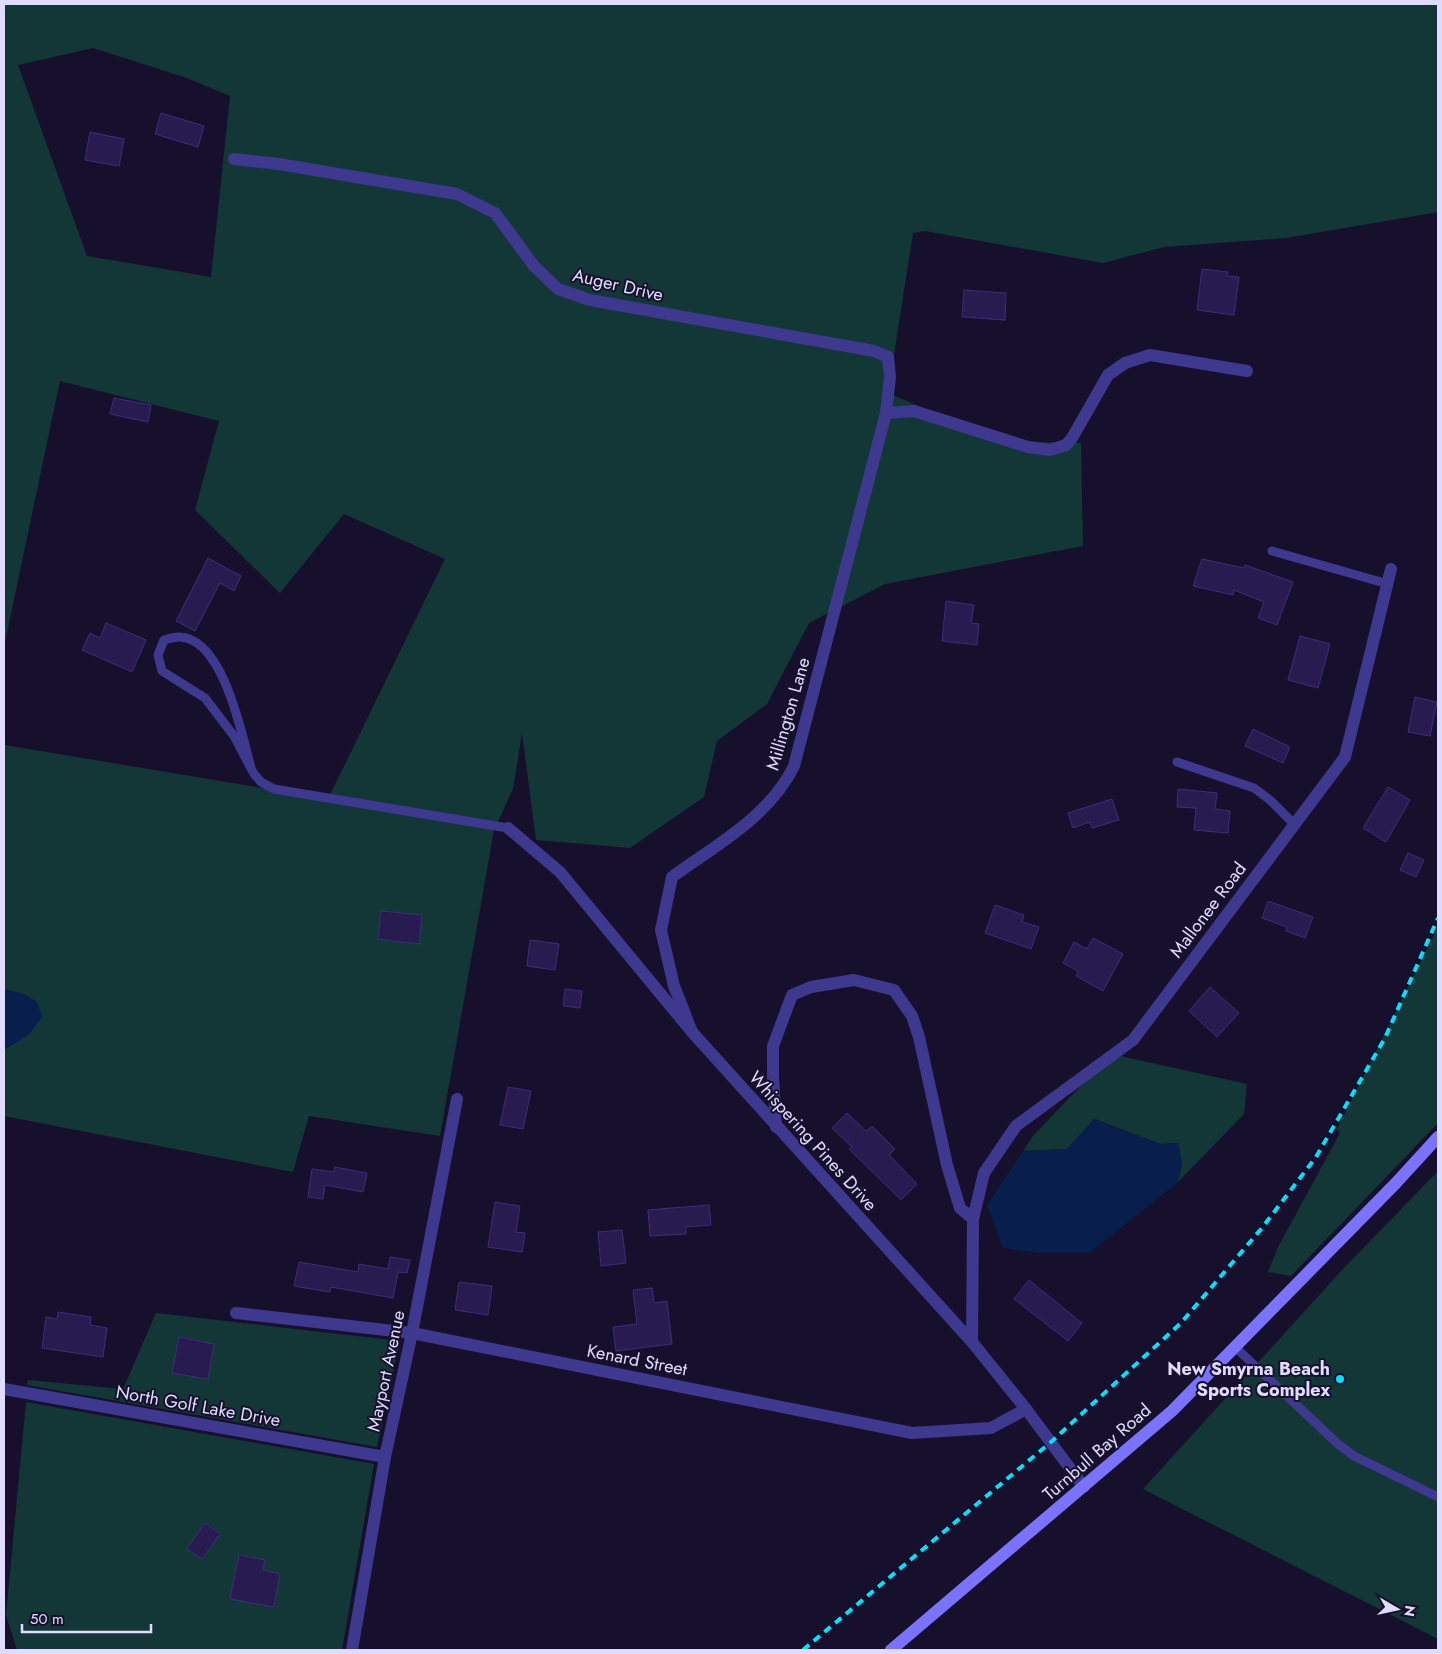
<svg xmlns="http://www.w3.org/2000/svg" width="1442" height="1654" viewBox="0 0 1442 1654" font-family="Jost,sans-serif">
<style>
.green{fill:#133737;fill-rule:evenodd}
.water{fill:#081f4e}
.building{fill:#271b4f;stroke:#3e2c7c}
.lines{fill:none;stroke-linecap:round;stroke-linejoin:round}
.lane{stroke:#3e398e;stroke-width:9}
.street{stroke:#3e398e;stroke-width:12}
.secondary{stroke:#7b73ff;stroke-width:12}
.rail{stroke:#08dfff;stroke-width:4;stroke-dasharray:8 6;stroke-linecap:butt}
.poi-dot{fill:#08dfff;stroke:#16102d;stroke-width:2}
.labels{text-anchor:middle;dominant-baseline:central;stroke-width:4;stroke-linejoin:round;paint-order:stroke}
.street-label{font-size:18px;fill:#e1dcff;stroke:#16102d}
.poi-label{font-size:18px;font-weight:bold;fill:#e1dcff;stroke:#16102d;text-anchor:end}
</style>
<rect width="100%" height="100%" fill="#16102d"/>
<g class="green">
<path d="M4 4H1438V212L1286 238 1164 247 1103 263 925 231 913 233 888 393 1000 441 1081 443 1083 546 885 584 809 623 767 704 717 741 704 797 630 848 536 840 522 733 513 789 494 830 440 1136 309 1116 293 1172 4 1116V1050L12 1044 26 995 4 989V745L328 799 445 559 344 514 280 593 195 510 219 421 60 381 4 647ZM93 48 187 78 230 96 211 277 87 256 18 65Z"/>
<polygon points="1438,927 1438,1123 1291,1276 1268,1272 1278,1247 1340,1133 1337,1129"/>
<polygon points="1111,1054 1247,1084 1244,1114 1177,1183 1182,1165 1178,1143 1160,1144 1095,1119 1067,1149 1023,1151 1033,1136"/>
<polygon points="1438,1171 1438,1639 1143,1489 1343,1269"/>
<polygon points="156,1313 400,1341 377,1447 27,1385 28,1380 123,1389"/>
<polygon points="26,1402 374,1464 342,1650 17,1650 6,1615"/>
</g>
<g class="water">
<polygon points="4,989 26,995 37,1002 42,1017 30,1034 4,1050"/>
<polygon points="1094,1119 1160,1144 1178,1143 1182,1165 1177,1183 1089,1253 1040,1253 1003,1248 987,1205 1023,1151 1067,1149"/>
</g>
<g class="building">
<polygon points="161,113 204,126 198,147 155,134"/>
<polygon points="90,132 124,139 119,166 85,160"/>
<polygon points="1202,269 1228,272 1227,276 1239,277 1234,315 1197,310"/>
<polygon points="964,290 1006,293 1005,320 962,317"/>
<polygon points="114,398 151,405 148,422 110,414"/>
<polygon points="208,558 241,576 234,591 220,583 195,631 176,621"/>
<polygon points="1202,559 1244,568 1245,565 1293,582 1277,625 1258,618 1264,602 1234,590 1233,595 1193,586"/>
<polygon points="946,601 974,605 971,623 979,624 977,645 942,641"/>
<polygon points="106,623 146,640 132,672 82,650 90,633 100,638"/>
<polygon points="1300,636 1330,644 1318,688 1288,680"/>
<polygon points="1415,697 1437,702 1430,736 1408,732"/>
<polygon points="1253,729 1290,747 1283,763 1245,746"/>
<polygon points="1388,787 1410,800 1386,842 1363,828"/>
<polygon points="1178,789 1217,793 1215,809 1230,811 1228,833 1194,830 1196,808 1177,807"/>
<polygon points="1112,799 1119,820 1092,828 1090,822 1073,828 1068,813"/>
<polygon points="1408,853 1424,860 1416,877 1400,870"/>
<polygon points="1268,901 1313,917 1305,938 1286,931 1287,927 1262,918"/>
<polygon points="995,905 1024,915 1022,922 1039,927 1031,949 985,933"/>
<polygon points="381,911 422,915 419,944 378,939"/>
<polygon points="1093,938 1123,954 1103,991 1076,976 1078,971 1063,963 1074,942 1087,949"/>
<polygon points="530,940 559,944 555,970 527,966"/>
<polygon points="1210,987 1239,1013 1217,1037 1189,1011"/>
<polygon points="565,989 582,991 580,1008 563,1006"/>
<polygon points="508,1087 531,1091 523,1129 500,1125"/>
<polygon points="847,1113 866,1131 872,1126 895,1149 889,1155 917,1184 901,1200 849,1149 852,1147 832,1128"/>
<polygon points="335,1167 367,1173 363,1192 325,1185 323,1199 308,1197 312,1169 334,1172"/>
<polygon points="495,1202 520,1206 516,1232 525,1233 522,1252 488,1247"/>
<polygon points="709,1205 711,1225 686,1227 686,1234 650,1236 648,1210"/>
<polygon points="622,1230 626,1263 601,1266 598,1232"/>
<polygon points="390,1257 410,1260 407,1273 398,1272 393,1298 331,1287 330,1292 294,1286 299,1262 358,1272 359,1264 388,1269"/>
<polygon points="1029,1280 1082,1323 1068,1341 1014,1299"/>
<polygon points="459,1282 492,1286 488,1315 455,1310"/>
<polygon points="652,1288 654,1303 667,1301 672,1344 616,1351 613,1327 637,1324 633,1290"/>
<polygon points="58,1312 91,1317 90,1325 107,1328 103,1357 42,1348 46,1317 57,1319"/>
<polygon points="179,1337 214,1344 208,1379 172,1373"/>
<polygon points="205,1523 220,1534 202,1559 187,1549"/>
<polygon points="239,1555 265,1560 263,1570 280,1574 274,1607 230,1599"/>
</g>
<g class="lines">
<g class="lane">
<polyline points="1272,551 1388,584"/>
<polyline points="1177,762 1254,788 1270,800 1294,824"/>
<path d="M251 768C242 735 223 637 179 637 174 637 168 639 164 640L158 655 162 671 205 698 234 736 254 774 261 782 274 789 508 828"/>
<polyline points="1235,1347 1338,1444 1354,1456 1438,1497"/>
</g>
<g class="street">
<path d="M234 159 279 164 457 194 495 213 534 266 558 289 590 300 874 351 888 357 890 377 886 413 794 766C770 816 716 845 672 877L661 930 674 986 692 1032"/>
<polyline points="886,413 914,411 1028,447 1050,450 1066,445 1072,438 1108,375 1125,363 1150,355 1247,371"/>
<polyline points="508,828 560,872 692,1032 972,1342 1026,1409 1084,1487"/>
<polyline points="776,1127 773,1077 773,1046 792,995 811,987 854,980 894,990 912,1016 919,1037 947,1165 960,1208 973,1219"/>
<polyline points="236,1313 412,1333 912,1433 991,1428 1026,1409"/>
<polyline points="972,1342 973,1219 984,1173 1016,1126 1133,1040 1345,757 1391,569"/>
<polyline points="4,1389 385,1457"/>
<polyline points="352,1650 385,1457 412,1333 457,1099"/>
</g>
<polyline class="secondary" points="891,1650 1172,1411 1396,1183 1438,1137"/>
<polyline class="rail" points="803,1650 1051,1442 1181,1323 1262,1228 1316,1157 1385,1038 1438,918"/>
</g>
<circle class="poi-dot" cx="1340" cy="1379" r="5"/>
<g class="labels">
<g class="street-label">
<text transform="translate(618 285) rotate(13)">Auger Drive</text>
<text transform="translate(788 714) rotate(-74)">Millington Lane</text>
<text transform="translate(1208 910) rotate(-53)">Mallonee Road</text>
<text transform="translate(813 1141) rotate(48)">Whispering Pines Drive</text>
<text transform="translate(637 1360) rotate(11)">Kenard Street</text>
<text transform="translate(386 1371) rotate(-78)">Mayport Avenue</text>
<text transform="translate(198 1406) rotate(10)">North Golf Lake Drive</text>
<text transform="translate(1097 1452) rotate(-41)">Turnbull Bay Road</text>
</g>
<g class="poi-label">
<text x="1330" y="1369">New Smyrna Beach<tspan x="1330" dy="21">Sports Complex</tspan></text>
</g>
</g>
<rect width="1442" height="1654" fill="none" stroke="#e1dcff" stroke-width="10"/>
<g transform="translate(1397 1609) rotate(99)" stroke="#16102d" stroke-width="4" paint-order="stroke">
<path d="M0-4L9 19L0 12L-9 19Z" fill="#e1dcff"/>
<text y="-8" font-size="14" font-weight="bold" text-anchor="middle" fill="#e1dcff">N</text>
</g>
<path d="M22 1624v8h129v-8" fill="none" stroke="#e1dcff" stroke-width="2.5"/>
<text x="30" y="1624" font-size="15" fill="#e1dcff" stroke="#16102d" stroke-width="4" paint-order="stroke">50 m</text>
</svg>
